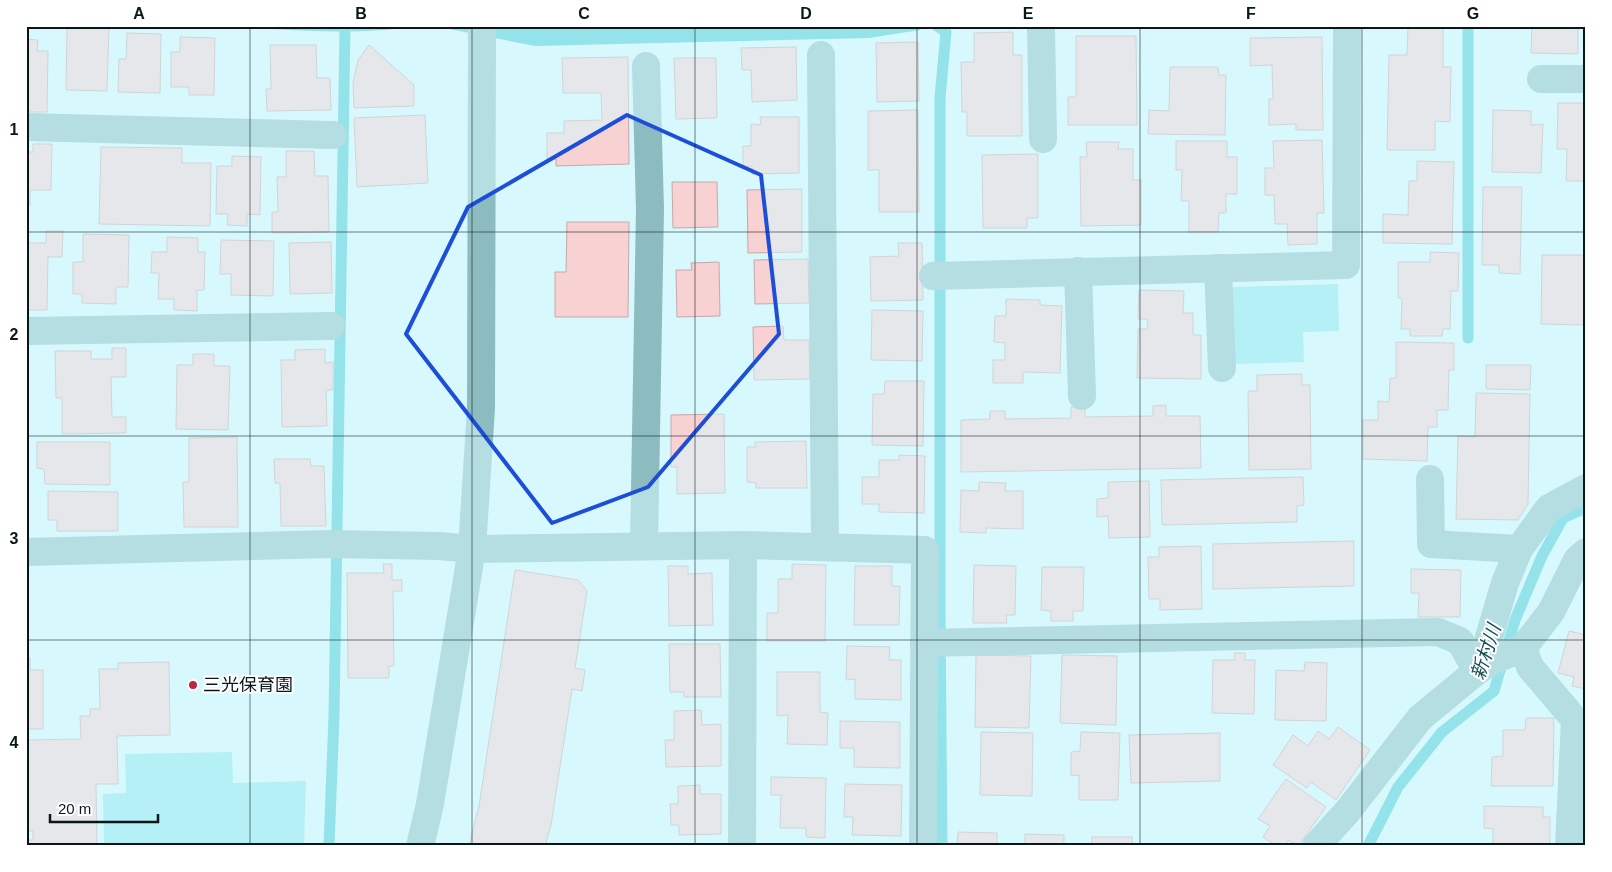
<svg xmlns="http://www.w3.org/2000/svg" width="1612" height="872" viewBox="0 0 1612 872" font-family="Arial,'Noto Sans JP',sans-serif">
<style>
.green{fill:#8ae4ec}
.water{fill:#46c7d2}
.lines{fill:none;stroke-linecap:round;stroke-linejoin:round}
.stream{stroke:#46c7d2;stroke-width:11}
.building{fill:#f8d1d2;stroke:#c6a8a9}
.minor{stroke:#8dbcc0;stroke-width:28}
.marked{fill:none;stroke:#1d4ed8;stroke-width:4;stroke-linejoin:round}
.grid{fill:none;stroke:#0a1718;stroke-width:1;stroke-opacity:0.55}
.poi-dot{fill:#bb2a43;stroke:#fff;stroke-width:2}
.labels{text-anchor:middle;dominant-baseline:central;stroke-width:4;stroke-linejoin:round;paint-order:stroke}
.poi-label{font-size:18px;fill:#0a1718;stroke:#fff;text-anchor:start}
.water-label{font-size:19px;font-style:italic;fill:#195055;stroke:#fff}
.neatline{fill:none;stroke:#0a1718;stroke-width:2}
.grid-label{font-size:16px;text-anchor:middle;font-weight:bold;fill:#0a1718}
</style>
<rect width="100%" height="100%" fill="#d7f9fd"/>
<g class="green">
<polygon points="1338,284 1339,331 1303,332 1304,362 1234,364 1232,287"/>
<polygon points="232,752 233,783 306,781 304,846 104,846 103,794 126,793 125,754"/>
</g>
<g class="water">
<path d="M224 26H420C353 36 291 30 224 26Z"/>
<polygon points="434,26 922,26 920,30 869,38 535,46"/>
</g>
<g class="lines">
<g class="stream">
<polyline points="937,26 946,32 940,98 940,613 942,846"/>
<polyline points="1468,338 1468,26"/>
<polyline points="329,846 334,716 345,26"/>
<polyline points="1368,846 1398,787 1442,732 1494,691 1515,620 1542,556 1563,518 1586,508"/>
</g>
</g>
<g class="building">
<polygon points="1532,26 1578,26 1578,54 1531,53"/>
<polygon points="67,27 109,28 107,91 66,90"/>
<polygon points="1408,27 1443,28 1443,67 1451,67 1450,122 1435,121 1435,150 1387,150 1389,55 1407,55"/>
<polygon points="1013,32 1013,55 1022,55 1022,136 967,136 967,112 962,112 961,62 974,62 974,33"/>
<polygon points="127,33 161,34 160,93 118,92 119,59 126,59"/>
<polygon points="1076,36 1136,36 1137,125 1068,125 1068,97 1076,97"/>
<polygon points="180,37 215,38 214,95 189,95 189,87 171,87 171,52 180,52"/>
<polygon points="1322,37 1323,130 1296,130 1296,124 1269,125 1269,99 1273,99 1272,65 1250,66 1250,38"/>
<polygon points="26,39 38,40 37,51 48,51 47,112 26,112"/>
<polygon points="918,42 919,101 877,102 876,43"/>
<polygon points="270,45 316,45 317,78 330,78 331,110 267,111 266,89 271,89"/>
<polygon points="369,45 414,85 414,106 354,108 353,83 358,60"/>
<polygon points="796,47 797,100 752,102 751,70 742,70 741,48"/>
<polygon points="628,57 629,164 556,166 556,159 547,159 547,133 564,133 564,121 602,120 601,93 563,93 562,58"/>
<polygon points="674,58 716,58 717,118 676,119"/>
<polygon points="1170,67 1218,67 1219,75 1226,75 1225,135 1148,134 1149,110 1169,111"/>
<polygon points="1558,103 1586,103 1586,181 1566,181 1567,149 1557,149"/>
<polygon points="918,110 919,212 879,212 879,170 868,170 868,111"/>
<polygon points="1493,110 1531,111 1531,125 1543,124 1541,173 1492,172"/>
<polygon points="425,115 428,183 357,187 354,118"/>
<polygon points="760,117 799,117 799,173 752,174 752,166 743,167 743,146 751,146 751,124 761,125"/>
<polygon points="1322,140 1324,213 1317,213 1317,244 1288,245 1287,224 1275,224 1274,195 1265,195 1265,168 1274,168 1273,141"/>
<polygon points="1176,141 1227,141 1227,157 1237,157 1237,194 1226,194 1226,213 1219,213 1218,232 1189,232 1189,201 1181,201 1182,170 1176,170"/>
<polygon points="1086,142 1119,142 1118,149 1133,149 1133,180 1141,180 1141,225 1081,226 1080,157 1087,157"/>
<polygon points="33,144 52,144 51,190 30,190 30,205 26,205 26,152 33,152"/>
<polygon points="101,147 182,148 182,163 211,163 210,226 99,224"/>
<polygon points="286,151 314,151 315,176 328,176 329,232 272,233 272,212 278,212 277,177 286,177"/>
<polygon points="1038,154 1038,218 1027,218 1027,228 983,228 982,155"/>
<polygon points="232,156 261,157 260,215 247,214 247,226 227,225 228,214 216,214 217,166 232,166"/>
<polygon points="1417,161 1454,162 1452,244 1383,243 1383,214 1408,215 1409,181 1417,181"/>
<polygon points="672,182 717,182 718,227 673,228"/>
<polygon points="1483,187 1522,187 1520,274 1499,273 1499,265 1482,265"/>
<polygon points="802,189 802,252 748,253 747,190"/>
<polygon points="567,222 629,222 628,317 555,317 555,272 566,272"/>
<polygon points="46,231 63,231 62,257 48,257 47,310 26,310 26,243 46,243"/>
<polygon points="83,234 129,235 128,287 116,287 116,304 82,303 82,294 73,294 73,262 83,262"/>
<polygon points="167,237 198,238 198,252 205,252 204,290 197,290 197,311 174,310 174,299 158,299 159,273 151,273 152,252 167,252"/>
<polygon points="221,240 274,241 273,296 231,295 231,274 220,274"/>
<polygon points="331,242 332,293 290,294 289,243"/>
<polygon points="898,243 922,243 923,300 871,301 870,257 899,256"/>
<polygon points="1430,252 1459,253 1458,291 1451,291 1450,329 1443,329 1442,336 1410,336 1410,329 1401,329 1402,298 1398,298 1398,262 1430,262"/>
<polygon points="1542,255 1586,255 1586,325 1541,324"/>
<polygon points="808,259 809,303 755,304 754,260"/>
<polygon points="719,262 720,316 677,317 676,270 692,270 691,263"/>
<polygon points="1139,290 1184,291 1183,313 1193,313 1193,335 1201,335 1201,379 1137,378 1138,329 1147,329 1148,319 1138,319"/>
<polygon points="1006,299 1040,300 1040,305 1062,306 1060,373 1023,372 1023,383 993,383 993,360 1005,360 1005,343 994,342 995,316 1006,316"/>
<polygon points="872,310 923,311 922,361 871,360"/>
<polygon points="783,326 784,340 809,340 810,379 754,380 753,327"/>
<polygon points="1396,342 1454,343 1454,370 1449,370 1448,410 1437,410 1437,427 1428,427 1427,461 1363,459 1363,420 1378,420 1378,401 1389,402 1390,378 1396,378"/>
<polygon points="112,348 126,348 126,377 111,377 112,417 126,417 126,433 62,434 62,398 56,398 55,351 91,351 91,359 112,359"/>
<polygon points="325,349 325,363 333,362 333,390 326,390 327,426 282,427 281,360 295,360 295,350"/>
<polygon points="193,354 214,354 214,366 230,366 228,430 176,429 177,365 193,365"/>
<polygon points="1486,365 1531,365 1530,390 1486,389"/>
<polygon points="1302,374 1302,385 1310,385 1311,469 1249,470 1248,391 1257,391 1257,375"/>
<polygon points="885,381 924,381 923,446 872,445 873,394 884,394"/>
<polygon points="1476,393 1530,394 1528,504 1518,520 1456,519 1458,436 1475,437"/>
<polygon points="1166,405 1166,416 1200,416 1201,468 961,472 961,420 990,419 990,411 1005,411 1005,419 1071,418 1071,407 1085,407 1085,417 1153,416 1153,406"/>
<polygon points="724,414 725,493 677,494 677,467 671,467 671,415"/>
<polygon points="237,437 238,527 184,527 183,482 189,482 189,438"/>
<polygon points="806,441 807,488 756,488 756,483 747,482 747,447 755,447 755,442"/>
<polygon points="37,442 110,442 110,485 45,484 44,469 37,468"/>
<polygon points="899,455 925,456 924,513 879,512 879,504 862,504 862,477 879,477 879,460 899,460"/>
<polygon points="274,459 310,459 311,466 324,466 326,526 281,526 280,483 275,483"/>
<polygon points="1303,477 1304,505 1297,506 1297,522 1162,525 1161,480"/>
<polygon points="1149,481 1150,537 1109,538 1108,516 1097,517 1097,499 1108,498 1108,482"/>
<polygon points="979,482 1006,483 1005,491 1023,491 1023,529 986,528 986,533 960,532 961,490 979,491"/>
<polygon points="48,491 118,492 118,531 57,531 57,520 48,520"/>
<polygon points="1354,541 1354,586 1213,589 1213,544"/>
<polygon points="1201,546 1202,609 1160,610 1160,599 1149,599 1148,557 1159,557 1159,547"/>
<polygon points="383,564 392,564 392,580 402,580 402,591 393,591 394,666 389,666 389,678 348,678 347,573 384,573"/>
<polygon points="792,564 826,565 825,641 767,641 767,613 778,613 778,579 792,579"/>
<polygon points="974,565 1016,566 1015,615 1006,615 1007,623 973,623"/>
<polygon points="668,566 688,566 688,574 712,573 713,625 669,626"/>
<polygon points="855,566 892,566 892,586 900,586 899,625 854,625"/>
<polygon points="1042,567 1084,567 1083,611 1073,611 1073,621 1051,621 1051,611 1041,610"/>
<polygon points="1411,569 1461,570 1460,617 1418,617 1419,593 1411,593"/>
<polygon points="515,570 578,580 587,591 575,668 585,670 582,691 572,689 551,825 545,846 469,846 479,806"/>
<polygon points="1569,631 1586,635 1586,689 1572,686 1574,677 1558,673"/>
<polygon points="669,644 720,644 721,697 684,697 684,692 670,692"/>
<polygon points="847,646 890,647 889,660 901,660 901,700 855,699 855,679 846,680"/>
<polygon points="1234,653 1245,653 1245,660 1255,660 1254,714 1212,713 1213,660 1235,660"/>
<polygon points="976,655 1031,656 1029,728 975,727"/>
<polygon points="1062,655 1117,656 1116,725 1060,723"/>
<polygon points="26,658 30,658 30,670 43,670 43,729 26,729"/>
<polygon points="169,662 170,735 117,736 118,784 96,784 97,846 28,846 28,840 33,840 33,831 26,831 26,740 81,739 80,716 90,716 90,709 100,709 99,669 118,669 118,663"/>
<polygon points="1305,662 1327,663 1326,721 1275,720 1276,670 1304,671"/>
<polygon points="777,672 820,672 820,712 828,713 827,745 787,744 788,715 777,716"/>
<polygon points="701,710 702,725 721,724 721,766 666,767 665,740 674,740 674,711"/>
<polygon points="1526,718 1554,718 1553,786 1491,786 1492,757 1503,756 1503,730 1525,730"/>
<polygon points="840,721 900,722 900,768 854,767 854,748 840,748"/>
<polygon points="1338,727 1370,750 1336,800 1311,782 1307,788 1273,765 1293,735 1308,746 1318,731 1329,739"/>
<polygon points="981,732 1033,733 1032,796 980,795"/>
<polygon points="1081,732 1120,733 1118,800 1079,800 1079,775 1071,776 1071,752 1080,751"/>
<polygon points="1220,733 1220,781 1131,783 1129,735"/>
<polygon points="771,777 826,778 825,838 806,837 806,828 780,828 781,795 771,795"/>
<polygon points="1286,779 1326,807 1298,846 1288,840 1284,846 1276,846 1263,837 1270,826 1258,819"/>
<polygon points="845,784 902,785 901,836 852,835 853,817 844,817"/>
<polygon points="700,785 700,794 721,794 721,834 679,835 679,825 671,825 670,804 678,804 678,786"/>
<polygon points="1484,806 1543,807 1543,817 1550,817 1550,846 1493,846 1493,829 1484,828"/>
<polygon points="958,832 997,833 997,846 957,846"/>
<polygon points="1025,834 1064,835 1064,846 1025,846"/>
<rect x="1092" y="837" width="40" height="9"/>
</g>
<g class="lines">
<g class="minor">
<polyline points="1041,26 1043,139"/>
<polyline points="821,55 825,546"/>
<polyline points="1541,79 1586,79"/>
<polyline points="26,127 333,135"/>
<polyline points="1218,268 1222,368"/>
<polyline points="1078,271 1082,396"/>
<polyline points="933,276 1346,265 1347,26"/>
<polyline points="26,331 331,326"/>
<polyline points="1430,479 1431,544 1519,549"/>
<polyline points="644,546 650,209 646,66"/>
<polyline points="26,552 330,544 439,546 472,549 743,545 925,550 923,846"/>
<polyline points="924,643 1438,632 1460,641 1477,671"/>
<polyline points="1523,648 1530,667 1575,720 1569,846"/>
<polyline points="1477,671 1487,644 1505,583 1519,549 1549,508 1586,488"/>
<polyline points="420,846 430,804 472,549 481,408 482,26"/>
<polyline points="742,846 743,545"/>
<polyline points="1316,846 1347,812 1420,718 1477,671 1494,660 1523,648 1551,612 1577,560 1586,552"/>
</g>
</g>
<path d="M0 0H1612V872H0ZM627 115 761 175 779 334 648 487 552 523 406 334 468 207Z" fill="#d7f9fd" fill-opacity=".55" fill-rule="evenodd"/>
<path class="marked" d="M627 115 761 175 779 334 648 487 552 523 406 334 468 207Z"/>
<path class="grid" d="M250 26V846M472 26V846M695 26V846M917 26V846M1140 26V846M1362 26V846M26 232H1586M26 436H1586M26 640H1586"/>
<circle class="poi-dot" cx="193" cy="685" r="5"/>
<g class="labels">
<g class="poi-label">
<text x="203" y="685">三光保育園</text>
</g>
<g class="water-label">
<text transform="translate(1486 652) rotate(-72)">新村川</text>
</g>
</g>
<rect width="1612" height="872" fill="none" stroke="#ffffff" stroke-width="55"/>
<path d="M50 814v8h108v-8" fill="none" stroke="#0a1718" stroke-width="2.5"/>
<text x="58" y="814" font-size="15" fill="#0a1718" stroke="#ffffff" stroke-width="4" paint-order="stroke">20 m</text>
<rect x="28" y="28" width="1556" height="816" class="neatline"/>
<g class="grid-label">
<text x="139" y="19">A</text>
<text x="361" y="19">B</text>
<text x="584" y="19">C</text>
<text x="806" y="19">D</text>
<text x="1028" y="19">E</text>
<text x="1251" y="19">F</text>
<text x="1473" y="19">G</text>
<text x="14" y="135">1</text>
<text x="14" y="340">2</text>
<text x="14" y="544">3</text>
<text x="14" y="748">4</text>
</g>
</svg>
